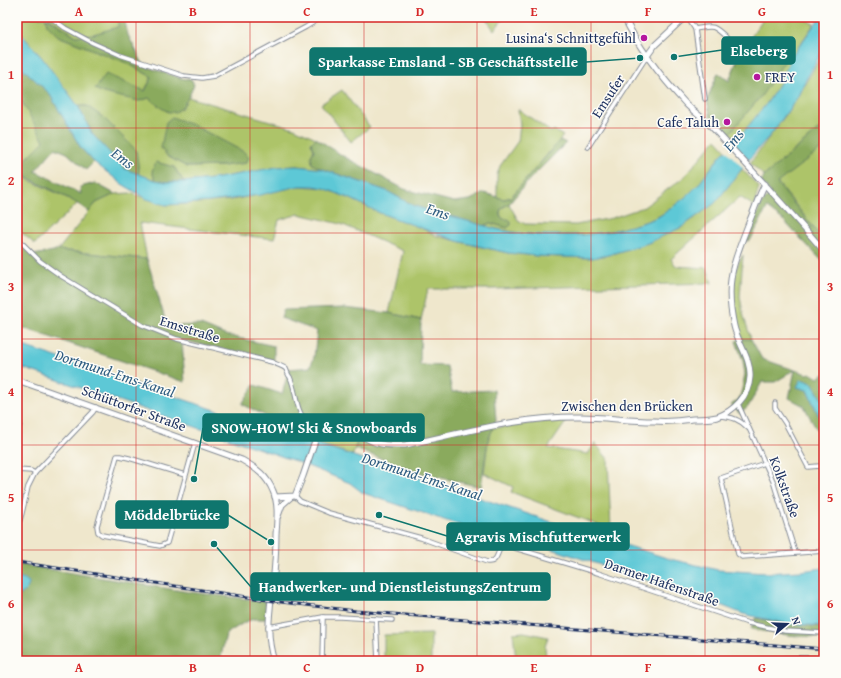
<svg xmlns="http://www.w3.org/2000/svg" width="841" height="678" viewBox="0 0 841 678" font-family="'Gentium Book Plus',serif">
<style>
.green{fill:#adc469;stroke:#647a64;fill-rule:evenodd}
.forest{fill:#8aaa5d;stroke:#526c5e}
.water{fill:#5dc8d6;stroke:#3c7c9a}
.pier{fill:#efe7cc}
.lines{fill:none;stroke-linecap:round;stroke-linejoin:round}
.street-casing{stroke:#858b95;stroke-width:5.5}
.secondary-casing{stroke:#858b95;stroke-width:7}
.street{stroke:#fff;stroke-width:3.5}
.secondary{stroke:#fff;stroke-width:5}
.rail-casing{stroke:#1b2f5e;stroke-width:3}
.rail{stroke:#fdfcf7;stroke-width:1.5;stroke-dasharray:4.5;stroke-linecap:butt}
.grid{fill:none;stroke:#d62828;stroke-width:1;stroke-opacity:0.55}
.poi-dot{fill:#b5179e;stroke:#fdfcf7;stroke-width:1.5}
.labels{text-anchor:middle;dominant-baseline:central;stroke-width:3;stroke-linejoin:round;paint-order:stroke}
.poi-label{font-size:14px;fill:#1b2f5e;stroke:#fdfcf7;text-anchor:end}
.street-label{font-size:14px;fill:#1b2f5e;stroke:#fdfcf7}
.water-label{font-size:15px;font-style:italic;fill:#2f5d82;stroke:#fdfcf7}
.leader{fill:none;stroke:#0f766e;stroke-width:1.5}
.callout-dot{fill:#0f766e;stroke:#fdfcf7;stroke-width:1.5}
.callout{fill:#0f766e;stroke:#0f766e;stroke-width:1.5}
.callout-label{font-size:15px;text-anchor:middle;font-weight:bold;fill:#fff}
.neatline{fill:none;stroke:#d62828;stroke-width:1.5}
.grid-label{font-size:13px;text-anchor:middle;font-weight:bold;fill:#d62828}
</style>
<rect width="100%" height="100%" fill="#fdfcf7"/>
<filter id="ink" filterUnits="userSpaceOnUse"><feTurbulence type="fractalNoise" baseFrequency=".025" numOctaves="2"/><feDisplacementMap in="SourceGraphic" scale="8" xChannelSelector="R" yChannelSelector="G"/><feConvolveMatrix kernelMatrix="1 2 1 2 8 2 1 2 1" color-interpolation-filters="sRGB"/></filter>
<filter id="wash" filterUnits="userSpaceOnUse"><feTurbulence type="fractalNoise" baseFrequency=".012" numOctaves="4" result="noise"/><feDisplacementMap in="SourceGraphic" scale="16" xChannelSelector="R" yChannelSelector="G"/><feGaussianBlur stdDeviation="0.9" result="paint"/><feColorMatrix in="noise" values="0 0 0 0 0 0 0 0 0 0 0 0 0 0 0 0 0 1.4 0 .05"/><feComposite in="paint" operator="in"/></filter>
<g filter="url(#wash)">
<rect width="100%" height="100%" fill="#efe7cc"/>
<g class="green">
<path d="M17 17H46L47 25 58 36 127 63 152 77 139 101 149 98 168 112 182 108 188 97 294 128 316 138 311 143 314 150 311 156 312 163 322 169 297 166 277 167 213 179 184 182 174 167 152 171 155 180 138 174 139 171 87 106H78L43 59 17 29ZM161 148 246 163 223 166 187 167 167 156Z"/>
<polygon points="48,17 118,17 119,27 94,34 76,36"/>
<polygon points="485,17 505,17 494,30"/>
<polygon points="764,17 801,17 814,24 790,59 782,80 767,103 737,140 730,133 722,130 711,118 710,114 707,100 718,73 729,81 739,56"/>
<polygon points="824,52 824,125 764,176 750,163 788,112"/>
<polygon points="342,90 370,127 351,142 321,104"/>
<polygon points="17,93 47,138 17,168"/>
<polygon points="518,109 551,132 554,130 563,136 511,197 504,199 497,197 497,175 500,166 518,141 520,125"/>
<path d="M716 139 726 150C716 160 708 172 700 183 692 193 680 202 670 209 659 218 645 222 631 226 584 240 532 238 484 226L490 223 507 228C502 217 494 211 509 204L518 220 525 224 576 225 612 218 644 207 684 177Z"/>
<polygon points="824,147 824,240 777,182"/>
<polygon points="742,169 759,187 754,206 740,197 671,259 676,266 707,268 712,283 492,289 428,289 421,320 389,313 403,251 341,224 299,214 279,220 274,239 140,223 147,259 58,250 96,203 115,194 130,193 166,205 187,204 232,200 299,186 324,188 351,199 380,213 419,227 437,236 477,246 508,253 537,256 592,258 608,255 648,243 682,227 715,203"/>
<polygon points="17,172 31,181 78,203 35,244 17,229"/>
<path d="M743 255 740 297 744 317 751 339H742C736 313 726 279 743 255Z"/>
<polygon points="564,419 566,422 548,448 588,454 595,443 608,459 611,530 511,492 513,487 484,473 488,440 493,428"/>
<polygon points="328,426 337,427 359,434 353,455 318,444"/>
<polygon points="524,632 548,637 545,647 546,657 534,658 531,661 516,660 513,633"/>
<polygon points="431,634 431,661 384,661 384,635"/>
</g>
<g class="forest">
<path d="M46 17 76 36 94 34 118 27V17H124L128 35 144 66 181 78 192 80 194 85C190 94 181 118 167 111 160 108 154 102 149 98L139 101 103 93 95 89 106 74 145 91 152 77 127 63 58 36 47 25Z"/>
<polygon points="750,38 766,47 785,61 762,95 730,133 722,130 711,118 707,100 718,73 729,81 739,56"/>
<path d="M17 63 49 93 81 148 94 162 86 170 67 153 55 148 35 171 81 194 80 187 95 183 115 194 96 203 89 212C68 195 41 186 17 172V168L44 141 17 93Z"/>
<polygon points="78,106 87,106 104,118 136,150 139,171 138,174 124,169 92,134"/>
<polygon points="172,117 195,126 244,152 249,158 246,163 223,166 187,167 167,156 161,148 166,122"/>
<polygon points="824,125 824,147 777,183 824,240 824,263 783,220 767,208 750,241 746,240 761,204 771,193 761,182 764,176"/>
<polygon points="316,138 343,156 404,189 454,202 470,200 484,193 504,199 511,197 560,140 566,143 529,180 509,204 503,207 500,211 500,215 503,219 508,219 511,221 511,225 507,228 490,223 484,226 414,206 387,191 322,169 312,164 311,156 314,150 311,143"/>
<polygon points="156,162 174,167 184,182 166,182 155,180 152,171"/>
<polygon points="17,239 34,255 58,250 147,259 167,326 201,325 225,335 274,346 274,361 182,340 185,382 17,326"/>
<polygon points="344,308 389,313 421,320 420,365 447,366 452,392 494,390 496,421 488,440 481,487 424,474 355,449 359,433 327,415 316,428 279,423 242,404 254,385 282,394 289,369 310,367 314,357 317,331 281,318 283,310"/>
<polygon points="742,339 751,339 762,359 807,374 810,373 818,378 824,374 824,403 812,383 797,387 807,390 818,414 824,424 824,439 814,425 804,406 789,398 795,370 775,382 762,382 748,407 740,414 731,405 739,399 742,389 745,374 743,361 736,341"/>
<polygon points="17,564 189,592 265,601 268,619 254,619 245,622 226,634 220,661 178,661 176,659 173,661 17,661 17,596 22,594 29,585 17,578"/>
<path d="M755 618 789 624 824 627V637C799 637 775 634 751 629Z"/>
</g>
<g class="water">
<polygon points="820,17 824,17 824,48 804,83 797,98 772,133 756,151 715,203 682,227 648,243 608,255 592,258 537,256 508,253 457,241 380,213 351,199 324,188 314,186 299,186 260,195 209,202 166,205 147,199 122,184 94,162 81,148 49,93 17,63 17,29 43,59 78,106 92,134 125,169 155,180 166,182 184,182 213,179 277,167 297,166 322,169 387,191 414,206 496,229 516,233 541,235 583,235 612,231 642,223 658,217 670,209 688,195 698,185 722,154 737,140 767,103 782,80 790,59"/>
<polygon points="17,344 564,526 670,559 718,570 766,573 801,571 824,568 824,626 789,624 743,614 713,602 537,544 489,533 480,532 363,493 350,483 298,462 17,366"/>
<polygon points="801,379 812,383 824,403 824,424 818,414 807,390 797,387"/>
<path d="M17 578 26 580 29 582C29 589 23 594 17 596Z"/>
</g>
<polygon class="pier" points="732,142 750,162 744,169 725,149"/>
</g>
<g filter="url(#ink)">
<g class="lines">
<g class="street-casing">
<g id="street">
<polyline points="50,17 65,28 93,43 120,55 184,76 202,78 214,76 306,27 322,17"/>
<polyline points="687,17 695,29 705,99"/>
<path d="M695 29C713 26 712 24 726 37"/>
<polyline points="588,147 647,56"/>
<path d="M17 238 40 261 61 276 142 325 177 339 272 362C275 364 283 366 286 369 287 371 288 375 290 377 300 400 292 417 319 429"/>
<polyline points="775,403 775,408 785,423 808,467 819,466 821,468 824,476"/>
<polyline points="738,404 773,481 795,552"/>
<path d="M720 416C732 417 739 419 748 428"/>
<polyline points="17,419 20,424 17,431"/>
<polyline points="765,463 721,478 738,554 742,557 824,551"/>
<polyline points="17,470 31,471 35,473"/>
<polyline points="185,475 129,458 120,456 117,456 97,526 98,532 102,535 160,546 167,543 195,443"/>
<path d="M295 496 300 501 329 513 421 538 487 562C497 563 497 554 501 546L504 545 508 546 598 573 748 623 785 631 824 633"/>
<polyline points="17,523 20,520 22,513 28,487 35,473 93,412 96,407"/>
<polyline points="376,619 378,661"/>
<polyline points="268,627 323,617 340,617 392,620"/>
<polyline points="248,661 249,661"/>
<polyline points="322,661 323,617"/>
<path d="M769 661C788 657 805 657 824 659"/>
</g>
</g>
<g class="secondary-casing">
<g id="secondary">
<path d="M624 17C639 49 662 78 686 104 694 112 703 118 711 126 749 167 787 208 824 251"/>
<polyline points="647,56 655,45 685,17"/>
<path d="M17 380 242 460C256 468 267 476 273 491 279 504 277 520 276 534 276 550 275 566 273 583 270 610 265 634 274 661"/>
<path d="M275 497 295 496 303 476 319 429C334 414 360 438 377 443 386 446 396 445 405 445 463 433 522 416 581 417 605 417 629 421 654 421 667 422 680 421 693 419 701 419 709 419 717 417 734 411 749 396 750 377 751 358 738 344 734 326 724 281 734 261 750 220 755 208 759 195 765 184"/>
<polyline points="278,516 282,505 291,497"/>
</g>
</g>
<use href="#street" class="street"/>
<use href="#secondary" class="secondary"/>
<g class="rail-casing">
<polyline id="rail" points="17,562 281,602 356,611 824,649"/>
</g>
<use href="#rail" class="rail"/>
</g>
</g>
<path class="grid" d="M136 17V661M250 17V661M364 17V661M477 17V661M591 17V661M705 17V661M17 128H824M17 233H824M17 339H824M17 445H824M17 550H824"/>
<g class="poi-dot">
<circle cx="644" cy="38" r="4"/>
<circle cx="757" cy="77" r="4"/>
<circle cx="727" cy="122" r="4"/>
</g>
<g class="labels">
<g class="poi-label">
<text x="636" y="38">Lusina‘s Schnittgefühl</text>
<text x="765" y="77" text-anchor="start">FREY</text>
<text x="719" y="122">Cafe Taluh</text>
</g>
<g class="street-label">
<text transform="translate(608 96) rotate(-57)">Emsufer</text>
<text transform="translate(190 329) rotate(17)">Emsstraße</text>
<text x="627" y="406">Zwischen den Brücken</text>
<text transform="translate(134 408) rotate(20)">Schüttorfer Straße</text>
<text transform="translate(785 487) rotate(70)">Kolkstraße</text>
<text transform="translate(662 582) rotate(19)">Darmer Hafenstraße</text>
</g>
<g class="water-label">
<text transform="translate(733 140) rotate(-51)">Ems</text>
<text transform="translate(123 158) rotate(37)">Ems</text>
<text transform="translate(438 211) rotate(18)">Ems</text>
<text transform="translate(115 373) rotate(18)">Dortmund-Ems-Kanal</text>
<text transform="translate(422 476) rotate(18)">Dortmund-Ems-Kanal</text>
</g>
</g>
<path class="leader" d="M674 57L722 50M640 58L586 62M194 479L203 428M271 542L228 515M379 515L447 536M214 544L251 587"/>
<g class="callout-dot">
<circle cx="674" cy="57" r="4"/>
<circle cx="640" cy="58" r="4"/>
<circle cx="194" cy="479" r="4"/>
<circle cx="271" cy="542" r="4"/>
<circle cx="379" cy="515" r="4"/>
<circle cx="214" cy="544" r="4"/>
</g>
<g class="callout">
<rect x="722" y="37" width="73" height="27" rx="4"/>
<rect x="310" y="48" width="276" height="27" rx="4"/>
<rect x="203" y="414" width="221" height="27" rx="4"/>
<rect x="116" y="501" width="112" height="27" rx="4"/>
<rect x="447" y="523" width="182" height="27" rx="4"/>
<rect x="251" y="573" width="299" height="27" rx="4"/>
</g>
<g class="callout-label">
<text x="759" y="56">Elseberg</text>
<text x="448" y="67">Sparkasse Emsland - SB Geschäftsstelle</text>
<text x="314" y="433">SNOW-HOW! Ski &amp; Snowboards</text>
<text x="172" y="520">Möddelbrücke</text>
<text x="538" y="542">Agravis Mischfutterwerk</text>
<text x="400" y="592">Handwerker- und DienstleistungsZentrum</text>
</g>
<rect width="841" height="678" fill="none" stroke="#fdfcf7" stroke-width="44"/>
<g transform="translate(787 624) rotate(71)" stroke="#fdfcf7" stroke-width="3" paint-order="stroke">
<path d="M0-3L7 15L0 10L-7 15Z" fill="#1b2f5e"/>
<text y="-6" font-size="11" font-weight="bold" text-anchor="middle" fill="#1b2f5e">N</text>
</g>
<rect x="22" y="22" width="797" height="634" class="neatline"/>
<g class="grid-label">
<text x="79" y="16">A</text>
<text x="193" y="16">B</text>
<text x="307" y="16">C</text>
<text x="420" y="16">D</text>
<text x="534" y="16">E</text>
<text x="648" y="16">F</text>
<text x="762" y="16">G</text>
<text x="11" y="79">1</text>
<text x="830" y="79">1</text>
<text x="11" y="185">2</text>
<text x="830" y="185">2</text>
<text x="11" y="291">3</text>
<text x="830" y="291">3</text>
<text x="11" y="396">4</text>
<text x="830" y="396">4</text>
<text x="11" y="502">5</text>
<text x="830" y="502">5</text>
<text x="11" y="608">6</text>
<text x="830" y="608">6</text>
<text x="79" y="672">A</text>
<text x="193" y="672">B</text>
<text x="307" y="672">C</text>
<text x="420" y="672">D</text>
<text x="534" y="672">E</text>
<text x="648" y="672">F</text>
<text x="762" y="672">G</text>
</g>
</svg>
